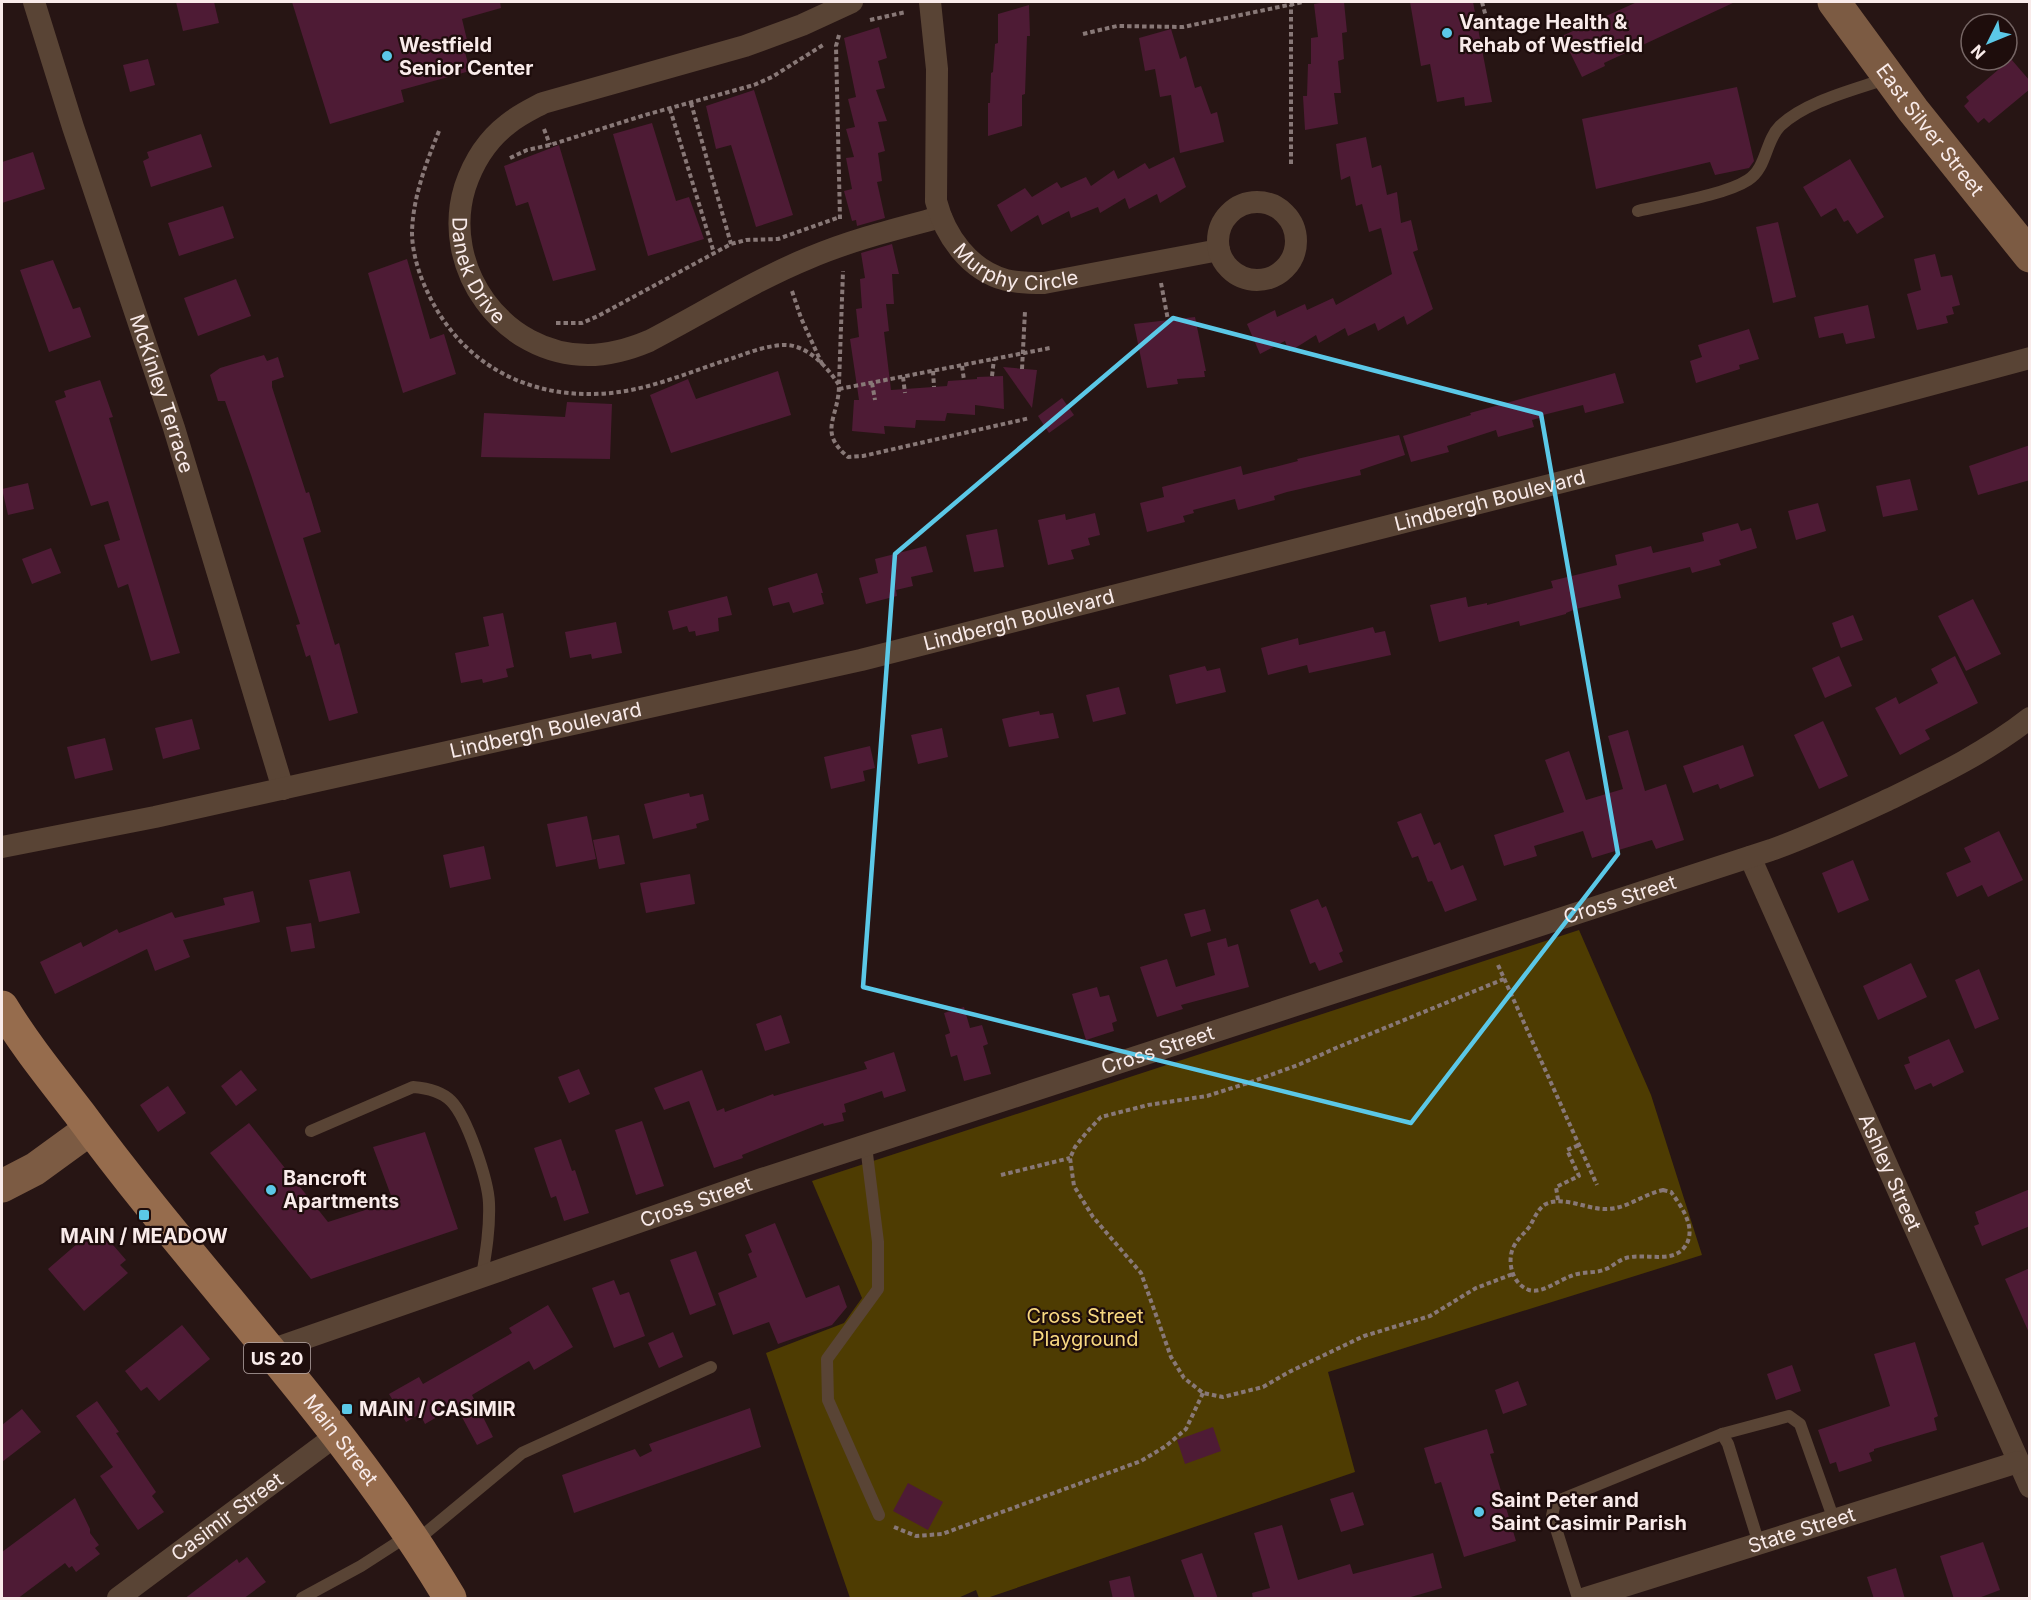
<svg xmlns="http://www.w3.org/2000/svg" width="2031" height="1600" viewBox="0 0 2031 1600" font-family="Inter,sans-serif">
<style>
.green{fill:#4e3c02}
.building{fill:#4e1b35}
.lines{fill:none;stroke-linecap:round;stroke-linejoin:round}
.path{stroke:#887877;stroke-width:4;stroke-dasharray:4.5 3;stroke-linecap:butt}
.lane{stroke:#594435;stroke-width:12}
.street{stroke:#594435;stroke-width:22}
.secondary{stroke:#7c5b43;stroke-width:33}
.primary{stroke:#966c4d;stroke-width:33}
.marked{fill:none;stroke:#5bc8e7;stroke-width:4.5;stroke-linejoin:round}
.poi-dot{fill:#5bc8e7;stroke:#1e0d0c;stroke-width:2}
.labels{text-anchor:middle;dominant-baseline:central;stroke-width:4.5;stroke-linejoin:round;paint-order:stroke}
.shield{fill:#1e0d0c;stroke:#b7a8a7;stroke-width:1.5}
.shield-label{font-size:18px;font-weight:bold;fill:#f9ebea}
.poi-label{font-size:20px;font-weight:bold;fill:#f9ebea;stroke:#1e0d0c;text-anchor:start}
.street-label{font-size:20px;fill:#f9ebea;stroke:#1e0d0c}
.park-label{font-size:20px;fill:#f8d881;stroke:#1e0d0c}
</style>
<rect width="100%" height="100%" fill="#271514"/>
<polygon class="green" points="1579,930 1651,1095 1702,1255 1328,1372 1355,1472 987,1598 979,1598 976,1590 958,1598 850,1598 766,1353 844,1323 862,1298 812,1181"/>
<g class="building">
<polygon points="176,2 214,2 219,23 183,31"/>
<polygon points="292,2 500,2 501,8 462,19 467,40 462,41 470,71 401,90 404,102 330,124"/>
<polygon points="1326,2 1344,2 1347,32 1342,33 1344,59 1338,61 1341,93 1334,93 1338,124 1305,130 1303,96 1307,96 1308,64 1311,64 1311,38 1318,37 1314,4"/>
<polygon points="1410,2 1473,2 1492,102 1465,106 1464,97 1437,102 1430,64 1421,66"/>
<polygon points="1637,2 1735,2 1604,63 1605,66 1582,77 1562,36"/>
<polygon points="1029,5 1030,36 1027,36 1025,94 1022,95 1022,126 988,136 988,103 990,103 991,73 993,72 995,44 998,43 998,14"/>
<polygon points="879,27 887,58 878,61 885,88 876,90 887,121 878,122 885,151 878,153 882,181 877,182 885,218 857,226 856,220 852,221 844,191 852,189 846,158 854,157 846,129 855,127 848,99 856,97 844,38"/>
<polygon points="1171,29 1180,59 1186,56 1195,88 1201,86 1211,114 1217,112 1224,142 1180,153 1171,95 1160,97 1155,69 1145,71 1139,38"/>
<polygon points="148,59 155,85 130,92 123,65"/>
<polygon points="2011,59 2030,81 2030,89 1989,123 1984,118 1978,123 1964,106 1969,101 1966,97"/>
<polygon points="1737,87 1754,161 1749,168 1715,175 1710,162 1596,189 1582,119"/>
<polygon points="754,90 793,215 756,227 731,145 716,149 706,106"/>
<polygon points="652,123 676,201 689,197 704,239 648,256 613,134"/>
<polygon points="201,134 212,167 151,187 143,161 149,158 147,152"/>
<polygon points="1366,137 1372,168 1381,165 1387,195 1397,192 1401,223 1411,220 1418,250 1413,252 1433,309 1407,325 1404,316 1378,331 1375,323 1348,336 1345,328 1319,343 1316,335 1289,352 1285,341 1260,354 1247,324 1275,310 1277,317 1305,304 1307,310 1333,298 1336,305 1392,274 1381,228 1369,232 1362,204 1356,206 1350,176 1341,180 1336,144"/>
<polygon points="559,145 596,270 553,281 528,202 516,206 504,166"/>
<polygon points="33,152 45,189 2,203 2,162"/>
<polygon points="1174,157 1186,187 1160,203 1157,194 1129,209 1125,198 1100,213 1098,207 1071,218 1069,211 1042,225 1038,215 1011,232 997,205 1025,188 1032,197 1057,182 1061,188 1086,177 1091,186 1114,170 1118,179 1145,163 1149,169"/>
<polygon points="1850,159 1884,217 1857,234 1848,220 1844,222 1836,208 1821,217 1803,187"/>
<polygon points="223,206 234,238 179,256 168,223"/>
<polygon points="1778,222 1796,297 1773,303 1756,227"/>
<polygon points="892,244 899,274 892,274 894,304 886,304 889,331 884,332 891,390 947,386 948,381 977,379 977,377 1003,376 1004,409 975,405 975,415 947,413 945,421 916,420 915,428 884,426 885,434 852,431 854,400 859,400 850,339 859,337 856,309 862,308 860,279 865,278 861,253"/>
<polygon points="1935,254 1941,277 1952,275 1960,305 1952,307 1954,314 1946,316 1948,323 1917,330 1907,294 1921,290 1914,259"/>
<polygon points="407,259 430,339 444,334 456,374 403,393 368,273"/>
<polygon points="53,260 73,309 80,307 91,337 49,352 20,270"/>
<polygon points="236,279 251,316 198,336 184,298"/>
<polygon points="1868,305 1875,338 1846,344 1843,333 1819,338 1814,317"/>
<polygon points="1195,317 1206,371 1204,371 1205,377 1177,379 1178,384 1147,388 1134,324"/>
<polygon points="1749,329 1759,359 1739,365 1740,369 1696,383 1690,361 1702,357 1698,345"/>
<polygon points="264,355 267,361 278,357 284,377 272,381 272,387 306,493 309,492 321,532 303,538 335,645 339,643 358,713 329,721 310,655 306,657 296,625 300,624 251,475 225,401 218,401 210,375 220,368"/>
<polygon points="1003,367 1037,370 1032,408"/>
<polygon points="778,371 791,415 671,453 650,395 688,379 696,399"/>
<polygon points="1615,373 1624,403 1585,413 1583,405 1543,415 1543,417 1532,420 1534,427 1498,437 1496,430 1447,446 1449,452 1411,462 1403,436 1471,415 1470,413"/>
<polygon points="100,380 113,417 109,418 180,653 151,661 128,584 118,588 104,545 120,540 108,501 91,506 55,401 66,397 64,391"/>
<polygon points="1062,398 1074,415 1049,433 1038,416"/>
<polygon points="567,402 612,404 610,459 481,457 484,413 565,417"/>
<polygon points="1399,435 1405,455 1360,470 1361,475 1287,492 1274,496 1275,500 1238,510 1235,499 1193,510 1194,513 1183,516 1185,522 1147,532 1140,503 1164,497 1162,487 1241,466 1243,475 1298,461 1297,459"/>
<polygon points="2030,445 2030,480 1978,495 1969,466"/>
<polygon points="1910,479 1918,510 1883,517 1876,486"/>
<polygon points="28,483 34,509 8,515 2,489"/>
<polygon points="1818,503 1826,531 1796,540 1788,511"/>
<polygon points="1095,513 1100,535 1088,538 1090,545 1071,550 1074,559 1048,565 1038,520 1065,514 1066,520"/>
<polygon points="1738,523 1741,531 1751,528 1757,548 1719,560 1721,565 1692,573 1690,567 1618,585 1621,598 1576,609 1566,613 1566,614 1520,626 1519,621 1439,642 1430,605 1466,597 1468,607 1487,603 1487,605 1553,588 1551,581 1617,565 1615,555 1651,546 1653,553 1704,541 1702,533"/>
<polygon points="997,529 1004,567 974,572 966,535"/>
<polygon points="926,546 933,572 911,577 913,586 896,590 897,596 866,604 859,578 878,573 875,559"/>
<polygon points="51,548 61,573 32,584 22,559"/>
<polygon points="817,573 823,593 821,593 824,604 793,613 789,602 773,606 768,588"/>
<polygon points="727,596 732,615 718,618 719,631 696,636 695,631 689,632 687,626 673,630 668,611"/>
<polygon points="1973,599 2001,654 1966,671 1938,616"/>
<polygon points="503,613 514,667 506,669 508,677 483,683 482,679 461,683 455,653 489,646 483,617"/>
<polygon points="1853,615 1863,640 1841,648 1832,623"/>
<polygon points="616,622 622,653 592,659 591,654 570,658 565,632"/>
<polygon points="1373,627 1375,633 1385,631 1391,655 1309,673 1307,665 1268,675 1261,648 1298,638 1299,645"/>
<polygon points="1839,656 1852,686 1825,698 1812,668"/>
<polygon points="1955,656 1978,703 1925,730 1930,739 1900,755 1875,708 1896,697 1899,704 1938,683 1931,669"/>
<polygon points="1205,666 1207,671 1220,668 1226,692 1176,704 1169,675"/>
<polygon points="1119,687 1126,714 1093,722 1086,695"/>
<polygon points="1039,711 1040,715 1053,713 1059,738 1009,747 1002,719"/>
<polygon points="192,719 200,749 163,759 155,728"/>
<polygon points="1823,721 1848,776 1819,789 1794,735"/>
<polygon points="942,728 948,757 918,764 911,735"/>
<polygon points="1628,730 1645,791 1666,784 1684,840 1656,849 1652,840 1592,858 1583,831 1534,846 1537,856 1504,866 1494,835 1564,812 1545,760 1569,751 1586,800 1623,789 1608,736"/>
<polygon points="105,738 113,770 75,779 67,747"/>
<polygon points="1743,745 1754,776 1720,789 1718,784 1693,793 1683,766"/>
<polygon points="870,746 875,768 863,771 865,781 831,789 824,757"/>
<polygon points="689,793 690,797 703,794 709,820 696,824 697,828 653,839 644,804"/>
<polygon points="1421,813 1434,845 1440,842 1451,870 1463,865 1477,900 1445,912 1432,881 1428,882 1418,856 1412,858 1397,822"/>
<polygon points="587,816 596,859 556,867 547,824"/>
<polygon points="1999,831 2023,880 1988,897 1982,885 1957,897 1946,873 1971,862 1964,848"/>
<polygon points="619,835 625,864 599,869 593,840"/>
<polygon points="484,846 491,879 450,888 443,855"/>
<polygon points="1853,860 1869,900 1838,913 1822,873"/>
<polygon points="350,871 360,913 319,922 309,880"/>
<polygon points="690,874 695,904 646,913 640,883"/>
<polygon points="253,891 260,922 183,940 190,957 155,971 147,949 55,994 40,962 81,942 83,947 117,929 119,933 172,912 175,918 225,905 223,898"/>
<polygon points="1318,899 1322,908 1326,906 1343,951 1339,953 1343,962 1319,971 1315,962 1310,964 1290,910"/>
<polygon points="1205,909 1211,931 1191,937 1184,914"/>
<polygon points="311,923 315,948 291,952 286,927"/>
<polygon points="1226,938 1228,947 1238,944 1249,987 1181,1005 1183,1009 1157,1017 1140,967 1167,959 1176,987 1215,975 1207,943"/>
<polygon points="1911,963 1927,997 1878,1020 1863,986"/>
<polygon points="1979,969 1999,1019 1975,1029 1955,980"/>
<polygon points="1097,987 1100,997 1109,995 1117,1021 1112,1023 1114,1031 1086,1040 1072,994"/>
<polygon points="964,1007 970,1028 982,1025 988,1044 983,1046 991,1074 964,1081 957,1055 951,1057 945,1035 950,1033 944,1013"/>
<polygon points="781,1015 790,1043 765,1051 756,1024"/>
<polygon points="1949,1039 1964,1072 1933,1087 1931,1083 1915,1090 1904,1065 1910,1063 1908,1057"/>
<polygon points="894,1052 906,1091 884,1098 882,1091 844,1104 846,1112 842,1113 844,1121 824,1126 823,1123 742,1155 743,1158 714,1168 689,1101 664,1110 654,1088 702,1070 717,1111 724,1108 725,1112 773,1094 774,1096 867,1069 864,1062"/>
<polygon points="579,1069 590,1094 569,1103 558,1077"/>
<polygon points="241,1070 257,1090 236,1106 221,1086"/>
<polygon points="168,1086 186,1113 158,1132 140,1105"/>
<polygon points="642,1121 664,1186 636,1195 615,1130"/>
<polygon points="249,1123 328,1222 393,1201 373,1147 425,1132 458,1229 311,1279 210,1153"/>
<polygon points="561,1139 572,1171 575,1170 589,1213 564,1221 556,1196 551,1198 534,1148"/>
<polygon points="2030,1189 2030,1226 1982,1246 1974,1226 1979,1224 1975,1212"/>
<polygon points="775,1223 806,1298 839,1285 847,1307 832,1325 778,1344 769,1322 733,1335 718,1293 757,1277 748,1254 752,1252 745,1235"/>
<polygon points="92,1231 102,1243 107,1238 126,1260 120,1265 128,1273 84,1311 48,1269"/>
<polygon points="696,1251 716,1305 690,1315 670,1260"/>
<polygon points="2030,1268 2030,1335 2005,1279"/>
<polygon points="614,1280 620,1295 629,1292 645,1336 614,1348 592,1288"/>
<polygon points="548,1305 573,1347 534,1370 529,1361 472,1395 493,1437 477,1445 456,1406 425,1424 420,1414 406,1422 389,1394 419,1377 423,1384 512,1333 509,1328"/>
<polygon points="182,1325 210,1359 159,1401 147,1387 141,1391 125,1371"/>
<polygon points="673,1332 683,1357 659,1368 648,1343"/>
<polygon points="1915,1342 1938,1416 1934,1418 1937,1430 1874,1449 1874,1451 1869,1453 1872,1461 1839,1472 1836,1462 1830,1464 1818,1430 1890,1406 1874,1354"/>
<polygon points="1792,1365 1801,1391 1776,1400 1767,1374"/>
<polygon points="1518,1381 1527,1405 1503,1414 1495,1390"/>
<polygon points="97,1401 119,1432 116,1433 156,1492 152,1496 164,1512 138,1530 100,1476 113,1467 76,1416"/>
<polygon points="750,1408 761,1447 574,1513 562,1475 635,1449 640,1457 652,1451 649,1444"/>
<polygon points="22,1409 41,1432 2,1462 2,1425"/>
<polygon points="1213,1427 1221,1451 1185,1464 1177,1440"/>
<polygon points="1487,1429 1494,1453 1490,1454 1516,1541 1464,1557 1441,1482 1435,1484 1424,1448"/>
<polygon points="908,1483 943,1502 928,1530 893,1511"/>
<polygon points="1353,1492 1364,1525 1341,1532 1330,1499"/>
<polygon points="75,1498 90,1529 90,1533 99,1545 95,1548 100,1554 76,1572 72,1566 69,1568 65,1563 17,1599 2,1599 2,1552"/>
<polygon points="1282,1525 1298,1580 1350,1564 1353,1574 1433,1553 1442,1588 1404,1599 1253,1599 1252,1593 1270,1588 1254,1533"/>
<polygon points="1983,1542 2000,1590 1976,1599 1954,1599 1940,1556"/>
<polygon points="1202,1553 1218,1599 1195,1599 1181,1560"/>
<polygon points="247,1557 266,1582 243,1599 184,1599 237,1559 239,1563"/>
<polygon points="1896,1568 1905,1599 1874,1599 1867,1577"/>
<polygon points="1130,1576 1135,1599 1113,1599 1109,1581"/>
</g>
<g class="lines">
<g class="path">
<polyline points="1482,2 1486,17"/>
<polyline points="870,20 906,12"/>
<polyline points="1083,34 1117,26 1183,27 1303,2"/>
<polyline points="839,35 836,46 840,219"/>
<polyline points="691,103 731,244"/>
<polyline points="670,109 714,253"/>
<polyline points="544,129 550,145"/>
<path d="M439 131C426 163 413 197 412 232 412 252 419 275 428 293 464 370 538 403 619 392 657 387 697 369 733 358 750 352 768 345 786 345 809 346 828 368 839 385 839 418 817 431 848 457L863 456 1030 418"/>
<polyline points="510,158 527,150 550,145 645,115 754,85 772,77 823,45"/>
<polyline points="1291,164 1291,5"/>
<polyline points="1161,283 1168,320"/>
<polyline points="792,291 801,318 822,364"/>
<polyline points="556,323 582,323 598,316 731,244 746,240 778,239 840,217"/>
<polyline points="962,366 964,380"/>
<polyline points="1022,369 1025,311"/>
<polyline points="933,371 934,387"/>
<polyline points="992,376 994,359"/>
<polyline points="903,377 905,393"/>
<polyline points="872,383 875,400"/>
<polyline points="839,384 843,271"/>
<polyline points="839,389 1050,348"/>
<polyline points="1498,965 1597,1185"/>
<polyline points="1504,979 1336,1048 1298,1065 1251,1082 1207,1096 1148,1105 1101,1117 1086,1133 1075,1147 1070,1158 1074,1186 1093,1217 1141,1273 1171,1357 1184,1378 1203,1393 1223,1397 1263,1387 1289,1372 1364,1336 1430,1316 1476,1288 1513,1274"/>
<polyline points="1001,1175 1070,1158"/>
<path d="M1663 1190 1671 1192C1682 1207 1699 1231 1683 1249 1670 1263 1644 1253 1626 1258 1619 1260 1613 1266 1606 1269 1595 1274 1582 1271 1571 1276 1559 1280 1542 1294 1529 1290 1512 1284 1507 1262 1513 1248 1517 1239 1524 1234 1530 1226 1534 1219 1538 1208 1546 1204 1563 1196 1584 1208 1603 1209 1626 1210 1641 1195 1663 1190Z"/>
<polyline points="1558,1200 1556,1187 1579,1176 1567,1150 1579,1145"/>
<polyline points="894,1527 916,1536 942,1534 1141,1461 1166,1446 1186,1429 1203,1393"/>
</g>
<g class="lane">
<path d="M1638 211C1667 204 1725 195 1748 180 1767 168 1765 141 1780 126 1806 101 1854 90 1888 78"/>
<path d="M311 1131 413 1087C426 1088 441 1091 451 1101 467 1117 488 1180 489 1203 490 1228 486 1252 482 1276"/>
<polyline points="866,1146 878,1242 878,1289 827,1359 828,1400 879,1515"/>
<polyline points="1722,1434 1789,1416 1800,1424 1834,1520"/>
<polyline points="416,1541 522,1453 711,1367"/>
<polyline points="302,1598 361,1566 409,1535"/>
<polyline points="1578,1598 1552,1516 1555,1502 1722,1434 1728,1444 1759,1544"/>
</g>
<g class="street">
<path id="s1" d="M34 2 73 127 174 428 283 789"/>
<path id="s2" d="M852 2 802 25 745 46 543 103C530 110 519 115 508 124 487 140 473 163 465 187 440 268 503 355 588 355 610 355 630 349 649 341 701 314 755 280 809 258 851 240 896 229 941 217"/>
<path id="s3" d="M930 2 937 69 936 201C945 236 969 270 1006 280 1018 283 1031 283 1044 283L1219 250"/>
<circle cx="1257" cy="241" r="39"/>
<path id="s4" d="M2 847 155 817 861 660 1676 453 2030 358"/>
<path id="s5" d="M1750 857 2030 1487"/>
<path id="s6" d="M271 1350 762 1179 1771 850C1813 835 1853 816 1894 797 1941 774 1988 751 2030 718"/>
<path id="s7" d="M118 1598 338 1434"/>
<path id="s8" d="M1586 1598 2018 1462"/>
</g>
<g class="secondary">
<path id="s9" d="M1834 2 1913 110 2030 256"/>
<polyline points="2,1186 35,1169 90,1129"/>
</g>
<path class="primary" id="s10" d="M2 1007C25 1045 52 1078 79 1113 200 1278 345 1422 450 1598"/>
</g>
<path class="marked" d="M1173 318 1541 414 1618 854 1411 1123 863 987 895 554Z"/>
<g class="poi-dot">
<circle cx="1447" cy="33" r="6"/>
<circle cx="387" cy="56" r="6"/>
<circle cx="271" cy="1190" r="6"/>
<rect x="138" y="1209" width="12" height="12" rx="3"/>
<rect x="341" y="1403" width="12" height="12" rx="3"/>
<circle cx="1479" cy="1512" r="6"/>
</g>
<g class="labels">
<rect class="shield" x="244" y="1343" width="66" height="30" rx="4.5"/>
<g class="shield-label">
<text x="277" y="1358">US 20</text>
</g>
<g class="poi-label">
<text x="1459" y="22">Vantage Health &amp;<tspan x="1459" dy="23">Rehab of Westfield</tspan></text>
<text x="399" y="45">Westfield<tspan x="399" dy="23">Senior Center</tspan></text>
<text x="283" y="1178">Bancroft<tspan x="283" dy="23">Apartments</tspan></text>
<text x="144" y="1236" text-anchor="middle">MAIN / MEADOW</text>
<text x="359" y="1409">MAIN / CASIMIR</text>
<text x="1491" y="1500">Saint Peter and<tspan x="1491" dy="23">Saint Casimir Parish</tspan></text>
</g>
<g class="street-label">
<text stroke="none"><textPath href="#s9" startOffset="160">East Silver Street</textPath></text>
<text stroke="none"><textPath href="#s3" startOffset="316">Murphy Circle</textPath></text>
<text stroke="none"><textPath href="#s2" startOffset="532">Danek Drive</textPath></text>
<text stroke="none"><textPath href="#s1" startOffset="412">McKinley Terrace</textPath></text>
<text stroke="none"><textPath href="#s4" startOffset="1528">Lindbergh Boulevard</textPath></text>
<text stroke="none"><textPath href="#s4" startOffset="1042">Lindbergh Boulevard</textPath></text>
<text stroke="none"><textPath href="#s4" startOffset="556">Lindbergh Boulevard</textPath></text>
<text stroke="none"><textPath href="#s6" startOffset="1422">Cross Street</textPath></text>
<text stroke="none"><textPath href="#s6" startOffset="936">Cross Street</textPath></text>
<text stroke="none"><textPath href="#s5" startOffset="345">Ashley Street</textPath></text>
<text stroke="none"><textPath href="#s6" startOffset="450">Cross Street</textPath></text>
<text stroke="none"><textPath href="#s10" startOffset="550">Main Street</textPath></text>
<text stroke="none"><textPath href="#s7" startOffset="136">Casimir Street</textPath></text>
<text stroke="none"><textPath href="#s8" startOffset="226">State Street</textPath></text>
</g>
<g class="park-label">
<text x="1085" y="1316">Cross Street<tspan x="1085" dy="23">Playground</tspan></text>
</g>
</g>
<rect width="2031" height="1600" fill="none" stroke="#f9ebea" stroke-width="6"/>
<g transform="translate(1989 42) rotate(227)"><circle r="28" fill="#1e0d0c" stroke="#766665" stroke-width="1.5"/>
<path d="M0-4.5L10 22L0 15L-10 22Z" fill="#5bc8e7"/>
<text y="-9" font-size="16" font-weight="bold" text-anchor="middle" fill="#f9ebea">N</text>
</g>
</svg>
